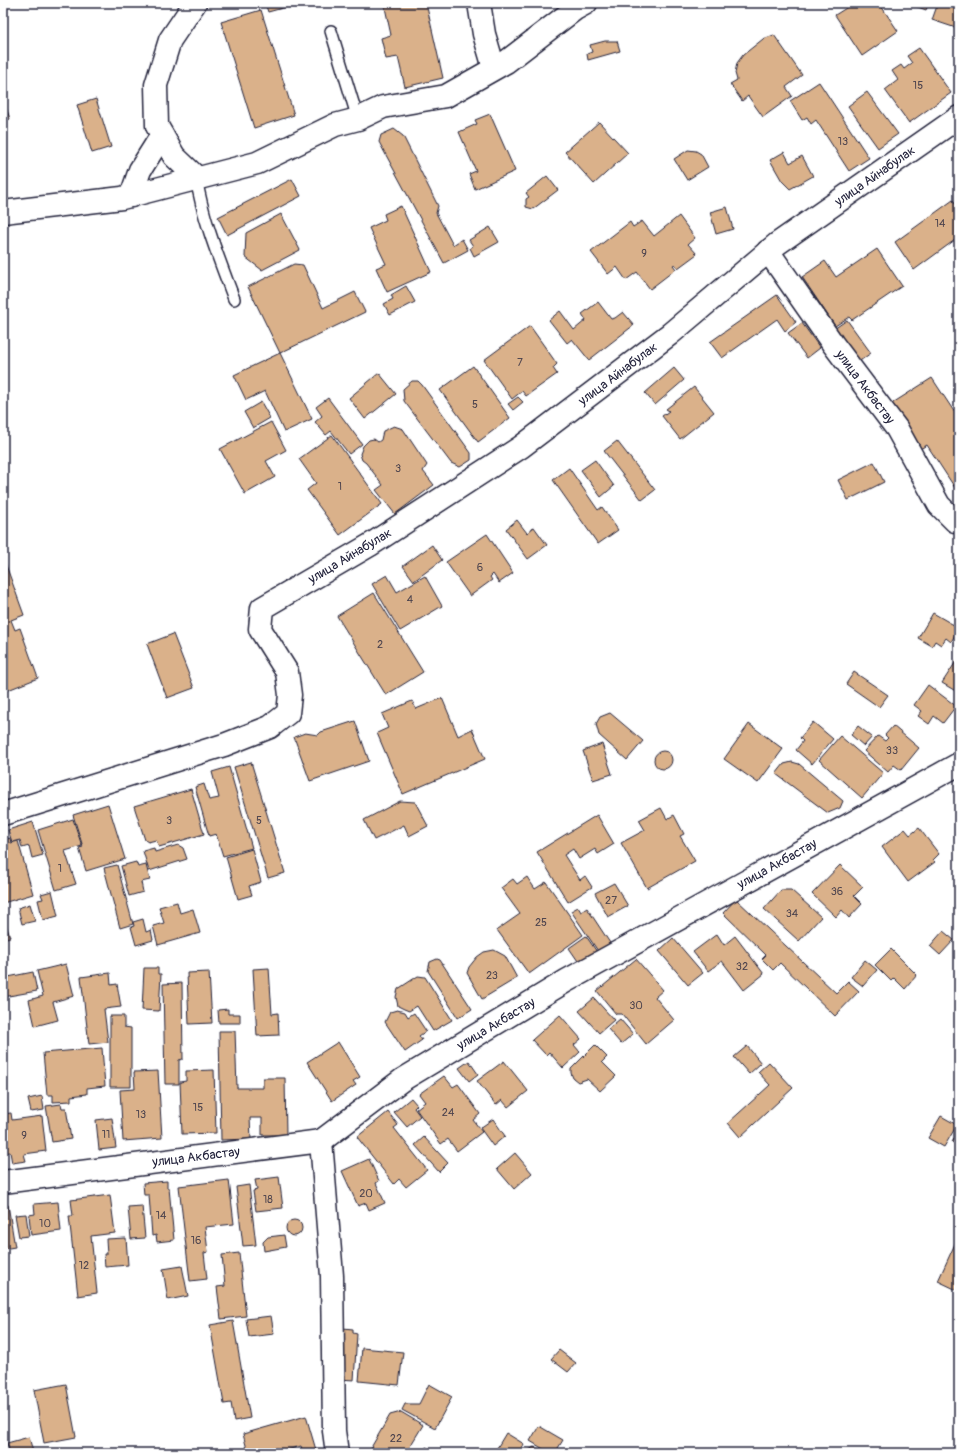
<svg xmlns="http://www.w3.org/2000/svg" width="962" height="1456" viewBox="0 0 962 1456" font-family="Pangolin,sans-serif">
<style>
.building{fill:#dab18a;stroke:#22223b}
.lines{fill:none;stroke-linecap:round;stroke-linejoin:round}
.lane-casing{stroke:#22223b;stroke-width:14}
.street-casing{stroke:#22223b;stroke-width:25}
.lane{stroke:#fff;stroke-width:11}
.street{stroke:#fff;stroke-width:22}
.labels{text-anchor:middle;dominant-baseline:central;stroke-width:4;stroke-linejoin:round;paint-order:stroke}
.number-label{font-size:11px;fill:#50464f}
.street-label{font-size:13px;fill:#22223b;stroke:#fff}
</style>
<rect width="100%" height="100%" fill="#fff"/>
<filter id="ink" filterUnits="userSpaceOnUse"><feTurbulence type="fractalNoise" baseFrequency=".025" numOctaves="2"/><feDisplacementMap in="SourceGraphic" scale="8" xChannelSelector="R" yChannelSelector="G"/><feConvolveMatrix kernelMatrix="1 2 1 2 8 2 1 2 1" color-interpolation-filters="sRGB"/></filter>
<g filter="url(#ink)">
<g class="building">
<polygon points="265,3 301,3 268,12"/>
<polygon points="384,3 426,3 443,78 405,87 398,57 386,59 381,38 391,35"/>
<polygon points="854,3 879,3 898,31 862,56 835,15"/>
<polygon points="907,3 929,3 926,10"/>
<polygon points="938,3 959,3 959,29 932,20"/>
<polygon points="261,10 294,115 254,128 221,22"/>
<polygon points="774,35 802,75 786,87 792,96 763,117 748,96 742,101 730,84 737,80 735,73 737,63 743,55 763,39"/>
<polygon points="605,41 617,41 620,51 588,60 587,54 592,52 590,45"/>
<polygon points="919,48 951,93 909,123 885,90 898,80 892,71 901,65 904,69 912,63 907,56"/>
<polygon points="819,82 869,158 849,171 816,120 811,124 807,117 802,120 790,101"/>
<polygon points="867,92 898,134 878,148 848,106"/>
<polygon points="3,98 10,119 3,122"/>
<polygon points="96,99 111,147 92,153 77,105"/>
<polygon points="490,114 515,171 475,189 469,174 476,171 459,132 477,124 475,120"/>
<polygon points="599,122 628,153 594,184 565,152"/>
<polygon points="394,129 403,136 438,206 436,213 453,245 462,239 468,250 444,263 379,142 381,135"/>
<polygon points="688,150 696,151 701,154 708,167 687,180 674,159"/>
<polygon points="784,152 790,163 802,156 813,176 790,189 782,181 770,160"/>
<polygon points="547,176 558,190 533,209 526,207 526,199 529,197 526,193"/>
<polygon points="292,179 301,196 227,235 218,217"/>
<polygon points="953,200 959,208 959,237 914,270 895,242"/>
<polygon points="401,206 431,272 387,292 376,268 386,264 369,228 386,220 384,214"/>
<polygon points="727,207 733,229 716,234 710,212"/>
<polygon points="281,214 300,250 262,270 245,257 246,233"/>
<polygon points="679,216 695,238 688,244 697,254 678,268 675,264 673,265 676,269 650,289 637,272 626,280 617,267 608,274 591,252 630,222 633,227 642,221 654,236"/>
<polygon points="490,227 499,242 474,256 470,248 473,246 469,240"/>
<polygon points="877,249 902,286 852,320 849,317 835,326 802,277 825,261 836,277"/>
<polygon points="294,264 303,265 323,308 355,292 365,312 280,353 248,287"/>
<polygon points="406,286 415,302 390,315 384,304 393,299 391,295"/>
<polygon points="777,295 796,322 785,331 777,319 722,358 710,342"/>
<polygon points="598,302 611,319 615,318 623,312 634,325 589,360 572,339 567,343 549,320 560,311 574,330 586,320 582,314"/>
<polygon points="847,320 871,353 857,363 834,329"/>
<polygon points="802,323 820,348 807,358 788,333"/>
<polygon points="530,326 557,364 553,368 557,374 526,396 522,391 512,399 484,360"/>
<polygon points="280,353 312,419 284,432 265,391 246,400 234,375"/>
<polygon points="473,366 510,418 478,442 440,390"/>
<polygon points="674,368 684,380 655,405 645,393"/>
<polygon points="379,373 396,394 365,419 349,398"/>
<polygon points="932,378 959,419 959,494 927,445 920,449 891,404"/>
<polygon points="412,381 418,381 422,385 471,453 471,460 460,467 451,463 404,401 403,389"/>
<polygon points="694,387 714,412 680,439 662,416 669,411 666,409"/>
<polygon points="518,397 523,402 513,410 508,404"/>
<polygon points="328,398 362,444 349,454 331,431 326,435 315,422 322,416 316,407"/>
<polygon points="261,402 270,418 253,428 244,412"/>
<polygon points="271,422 286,450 266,461 275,477 245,494 220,449"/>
<polygon points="394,426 403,429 427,465 423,471 434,485 395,514 376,490 383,485 366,463 362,460 360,454 363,446 369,440 374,439 378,442 381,440 383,431"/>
<polygon points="332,435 382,504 340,535 307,490 316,483 299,459"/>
<polygon points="617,441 655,490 642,500 604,451"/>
<polygon points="595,460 614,486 601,497 581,470"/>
<polygon points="874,462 884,482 848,500 838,480"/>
<polygon points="569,468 598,510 602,507 618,530 598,544 553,480"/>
<polygon points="517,520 527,533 534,527 547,545 528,559 506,529"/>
<polygon points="487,534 513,573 499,583 493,574 490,577 492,580 470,596 446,562"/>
<polygon points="432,545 442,560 414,581 403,566"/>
<polygon points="3,557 24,615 11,620 15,630 20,628 38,678 3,692"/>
<polygon points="387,575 397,592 425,576 442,606 400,631 372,584"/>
<polygon points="374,593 423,672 386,695 337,616"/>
<polygon points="933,613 959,628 951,642 946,638 941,645 935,641 932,646 918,638"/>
<polygon points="173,634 194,688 167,698 147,644"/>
<polygon points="959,657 959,693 942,683"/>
<polygon points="854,672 888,695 879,707 846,684"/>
<polygon points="928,685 956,706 943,723 934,716 929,724 918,716 922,711 914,705"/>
<polygon points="442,698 458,736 472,729 485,759 403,794 377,733 388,728 382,714 412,701 416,709"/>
<polygon points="610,713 643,741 627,760 599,735 596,724 600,717"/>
<polygon points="355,721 369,761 310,781 294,737 305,733 318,735 321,732"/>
<polygon points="813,722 833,739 812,764 796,750 803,741 800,738"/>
<polygon points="749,724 783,749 758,783 724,759"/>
<polygon points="858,726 872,737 864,746 851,735"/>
<polygon points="893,726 919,748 901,770 894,765 888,772 864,751 878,736 885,741 888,738 885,735"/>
<polygon points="840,736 883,773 862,798 819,760"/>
<polygon points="602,744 612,774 593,780 583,751"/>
<circle cx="663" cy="760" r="9"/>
<polygon points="251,762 285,873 268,878 234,767"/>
<polygon points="792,762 799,764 843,801 840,808 828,813 776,774 784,764"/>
<polygon points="229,767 252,848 223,856 216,834 209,836 195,787 204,784 209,800 219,798 212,772"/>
<polygon points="191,789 204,834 159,847 156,840 148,842 145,840 134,806"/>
<polygon points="400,801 415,802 428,826 409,836 404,825 374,840 364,820"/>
<polygon points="108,804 125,859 86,871 79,848 83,847 73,815"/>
<polygon points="661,808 667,819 674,815 684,834 680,836 695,861 647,888 621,843 645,830 639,820"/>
<polygon points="597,815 614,844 598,854 595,849 579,859 573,849 564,855 580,880 585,876 592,887 568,902 537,852"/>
<polygon points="73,819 82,846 65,851 76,884 56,890 38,830"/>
<polygon points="33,822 43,855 32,858 29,846 22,848 20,840 12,842 8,830"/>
<polygon points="919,828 939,854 933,860 935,862 908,882 882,847 905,829 910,835"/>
<polygon points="10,838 11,843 18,841 33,894 3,903 3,840"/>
<polygon points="178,845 183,848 187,859 149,871 143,851 154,848 155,852"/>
<polygon points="252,849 261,882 249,886 252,895 238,899 226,857"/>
<polygon points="136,862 138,867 146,865 150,880 141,882 143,892 129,896 121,866"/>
<polygon points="117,865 133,924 120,928 104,868"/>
<polygon points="840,865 863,887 854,896 862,904 849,918 842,910 836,917 812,894"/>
<polygon points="527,877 535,889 546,882 583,935 529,974 497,930 520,914 501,888 513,879 517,884"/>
<polygon points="614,883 628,906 608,917 595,893"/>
<polygon points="781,890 791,890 821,917 799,941 764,909"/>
<polygon points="52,891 58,916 43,920 38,900 43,899 41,894"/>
<polygon points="736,899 836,993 848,981 859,991 835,1016 780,963 773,970 762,959 766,955 723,913"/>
<polygon points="177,902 180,913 193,909 200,933 158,945 153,926 164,923 159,907"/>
<polygon points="30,904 35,921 22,924 18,908"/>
<polygon points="578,907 581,912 587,908 610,943 598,951 571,911"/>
<polygon points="3,915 10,937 3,939"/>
<polygon points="143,919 146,932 151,930 153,940 136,945 131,927 134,926 133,922"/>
<polygon points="943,931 954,940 940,955 930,946"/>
<polygon points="717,934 724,945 735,936 764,974 744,990 722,961 708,971 693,952"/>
<polygon points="586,936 597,952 580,964 569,948"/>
<polygon points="673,938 703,973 688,985 659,951"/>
<polygon points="891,949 917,975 905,989 894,978 891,981 875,965"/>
<polygon points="494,950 505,956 517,978 482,999 467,973 469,967 477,957 484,952"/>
<polygon points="437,959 440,960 472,1009 458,1018 428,971 430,962"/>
<polygon points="636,959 663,990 655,997 674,1020 646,1044 622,1014 616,1014 597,991"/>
<polygon points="865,960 877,970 863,986 851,977"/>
<polygon points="66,964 74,996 53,1002 58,1020 35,1026 29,1000 43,996 37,971"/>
<polygon points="144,968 158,968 158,974 161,974 159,1011 142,1010"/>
<polygon points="269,968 272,1014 278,1013 279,1035 257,1036 253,969"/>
<polygon points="33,972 37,991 3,997 3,978"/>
<polygon points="209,972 212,1023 189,1024 187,973"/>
<polygon points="110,973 111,985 117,984 121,1007 104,1009 108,1042 89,1044 81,977"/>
<polygon points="418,976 425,977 452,1020 433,1031 417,1006 409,1011 404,1009 398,1006 396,997 398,989"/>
<polygon points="182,983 183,1059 179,1060 179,1084 165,1084 163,984"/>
<polygon points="594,998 614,1020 599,1033 579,1011"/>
<polygon points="228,1009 228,1014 240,1014 240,1023 219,1023 218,1010"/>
<polygon points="397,1010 405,1012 408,1017 414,1013 426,1031 419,1036 422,1040 405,1052 385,1022 390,1012"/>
<polygon points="560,1015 581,1039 574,1045 580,1052 563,1068 549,1052 546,1055 532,1040"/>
<polygon points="110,1016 124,1016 124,1027 131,1028 131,1087 110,1087"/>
<polygon points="620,1019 633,1034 621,1044 608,1029"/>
<polygon points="219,1031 235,1031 237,1088 263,1088 263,1078 285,1078 286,1135 262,1135 262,1118 250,1118 251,1139 221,1140"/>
<polygon points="338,1042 360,1077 353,1081 356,1085 332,1101 307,1062"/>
<polygon points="595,1045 607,1057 602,1062 616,1076 600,1091 587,1079 578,1082 573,1078 571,1073 571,1069"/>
<polygon points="747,1046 761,1063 749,1074 734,1057"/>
<polygon points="102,1048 105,1086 87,1088 87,1094 71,1096 71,1101 53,1102 53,1095 47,1095 43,1053"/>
<polygon points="469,1061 478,1074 469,1081 459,1068"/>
<polygon points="504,1061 528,1091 508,1107 502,1100 496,1105 477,1081"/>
<polygon points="769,1062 793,1088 740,1137 728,1123 770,1085 758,1072"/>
<polygon points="214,1070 216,1133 182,1134 180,1082 186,1081 186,1071"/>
<polygon points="158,1071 162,1138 123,1141 120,1090 135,1089 134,1072"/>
<polygon points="444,1076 453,1087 458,1084 480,1114 473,1120 482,1132 457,1151 448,1139 441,1144 416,1109 425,1102 419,1094"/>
<polygon points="42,1096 44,1110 31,1112 28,1099"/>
<polygon points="411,1098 417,1105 414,1108 420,1116 407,1127 394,1112"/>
<polygon points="61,1104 62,1108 66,1108 71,1139 52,1142 46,1106"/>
<polygon points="388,1112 398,1125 394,1128 427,1170 406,1187 399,1179 394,1184 357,1137"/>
<polygon points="11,1113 12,1120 42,1116 46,1151 24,1154 26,1161 12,1163 10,1152 3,1153 3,1114"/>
<polygon points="941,1116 957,1125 944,1147 928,1138"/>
<polygon points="112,1118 116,1148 99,1150 96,1120"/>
<polygon points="493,1119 505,1136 493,1146 480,1128"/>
<polygon points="959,1132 959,1147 952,1142"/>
<polygon points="424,1137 448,1163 439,1172 415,1145"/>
<polygon points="515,1153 532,1173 514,1189 497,1169"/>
<polygon points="369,1159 379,1181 376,1183 385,1203 369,1210 366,1203 358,1206 342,1171"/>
<polygon points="279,1177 283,1208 256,1211 253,1191 257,1190 255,1180"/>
<polygon points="229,1180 234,1224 205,1227 208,1252 204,1253 207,1279 190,1281 179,1186"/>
<polygon points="167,1181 167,1188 169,1188 174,1240 157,1242 156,1235 152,1236 149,1195 144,1195 143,1183"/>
<polygon points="249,1185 256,1245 243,1246 236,1187"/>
<polygon points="110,1195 115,1233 91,1236 97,1293 78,1296 69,1216 73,1216 71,1200"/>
<polygon points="58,1202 61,1231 31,1235 29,1215 35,1214 34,1204"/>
<polygon points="3,1205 8,1205 15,1247 3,1249"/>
<polygon points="142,1206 145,1238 131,1239 128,1207"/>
<polygon points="26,1214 29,1236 19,1237 15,1215"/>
<circle cx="294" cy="1228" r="8"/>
<polygon points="284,1235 286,1247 264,1251 263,1242 268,1237"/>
<polygon points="959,1235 959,1291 938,1281"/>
<polygon points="126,1238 128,1265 105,1267 104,1254 107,1254 106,1239"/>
<polygon points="239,1253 246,1316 221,1319 217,1287 225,1286 222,1255"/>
<polygon points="182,1266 188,1296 168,1300 163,1269"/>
<polygon points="271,1316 274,1334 249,1337 246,1319"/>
<polygon points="233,1321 250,1418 234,1421 231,1403 224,1404 210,1325"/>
<polygon points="343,1328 353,1329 353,1333 357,1334 354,1380 339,1379"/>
<polygon points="362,1348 403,1352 399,1385 359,1381"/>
<polygon points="559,1350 576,1363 568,1372 551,1359"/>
<polygon points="66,1384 76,1437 44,1443 34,1390"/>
<polygon points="429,1384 452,1397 435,1428 402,1410 405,1404 419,1404"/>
<polygon points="401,1412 423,1425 406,1453 372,1453 369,1451 390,1415"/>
<polygon points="306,1416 316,1450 303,1453 301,1446 276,1453 248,1453 243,1434"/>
<polygon points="539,1426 563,1440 555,1453 550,1453 530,1441"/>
<polygon points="506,1433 524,1444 519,1453 494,1453"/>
<polygon points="29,1437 33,1452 10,1453 7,1443"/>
<polygon points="426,1447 437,1453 423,1453"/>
<polygon points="534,1447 545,1453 524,1453"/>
</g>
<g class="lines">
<g class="lane-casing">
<g id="lane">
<polyline points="331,31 358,119"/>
<path d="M196 177C203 220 219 259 234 299"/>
</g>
</g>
<g class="street-casing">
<g id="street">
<polyline points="195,3 170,40 156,85 157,126 174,156 196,177"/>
<polyline points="479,3 484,34 494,68"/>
<polyline points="131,196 140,170 162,135"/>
<polyline points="3,212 122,198 257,163 335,125 358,119 383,107 446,96 506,62 575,9 586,3"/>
<polyline points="768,251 833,344 897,429 939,505 955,521 959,521"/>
<polyline points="3,814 224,745 270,727 288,713 290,695 287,672 260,629 262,608 370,545 521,447 670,334 777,244 959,117"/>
<polyline points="321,1141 332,1276 334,1431 337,1453"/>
<polyline points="3,1182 321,1141 402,1080 566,981 959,764"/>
</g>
</g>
<use href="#lane" class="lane"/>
<use href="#street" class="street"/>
</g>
</g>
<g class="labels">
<g class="number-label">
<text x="918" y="85">15</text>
<text x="843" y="141">13</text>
<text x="940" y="223">14</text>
<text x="644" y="253">9</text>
<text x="520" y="362">7</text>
<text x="475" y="404">5</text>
<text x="398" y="468">3</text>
<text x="340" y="486">1</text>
<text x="480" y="567">6</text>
<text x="410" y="599">4</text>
<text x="380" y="644">2</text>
<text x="892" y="750">33</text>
<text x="169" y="820">3</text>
<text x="259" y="820">5</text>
<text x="60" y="868">1</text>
<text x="837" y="891">36</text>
<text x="611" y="900">27</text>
<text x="792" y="913">34</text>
<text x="541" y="922">25</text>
<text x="742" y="966">32</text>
<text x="492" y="975">23</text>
<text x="636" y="1005">30</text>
<text x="198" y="1107">15</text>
<text x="448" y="1112">24</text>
<text x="141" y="1114">13</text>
<text x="106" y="1134">11</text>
<text x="24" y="1135">9</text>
<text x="366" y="1193">20</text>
<text x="268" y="1199">18</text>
<text x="161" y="1215">14</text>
<text x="45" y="1223">10</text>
<text x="196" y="1240">16</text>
<text x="84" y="1265">12</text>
<text x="396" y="1438">22</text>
</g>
<g class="street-label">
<text transform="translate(875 176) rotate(-35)">улица Айнабулак</text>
<text transform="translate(618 374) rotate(-37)">улица Айнабулак</text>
<text transform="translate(865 387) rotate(53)">улица Акбастау</text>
<text transform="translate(350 556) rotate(-31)">улица Айнабулак</text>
<text transform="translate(777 864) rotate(-29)">улица Акбастау</text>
<text transform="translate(496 1024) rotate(-31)">улица Акбастау</text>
<text transform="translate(196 1157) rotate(-7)">улица Акбастау</text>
</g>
</g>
<rect width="962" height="1456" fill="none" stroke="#fff" stroke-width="16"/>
<rect x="8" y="8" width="946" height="1440" fill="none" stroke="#22223b" stroke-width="1.5" filter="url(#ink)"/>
</svg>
